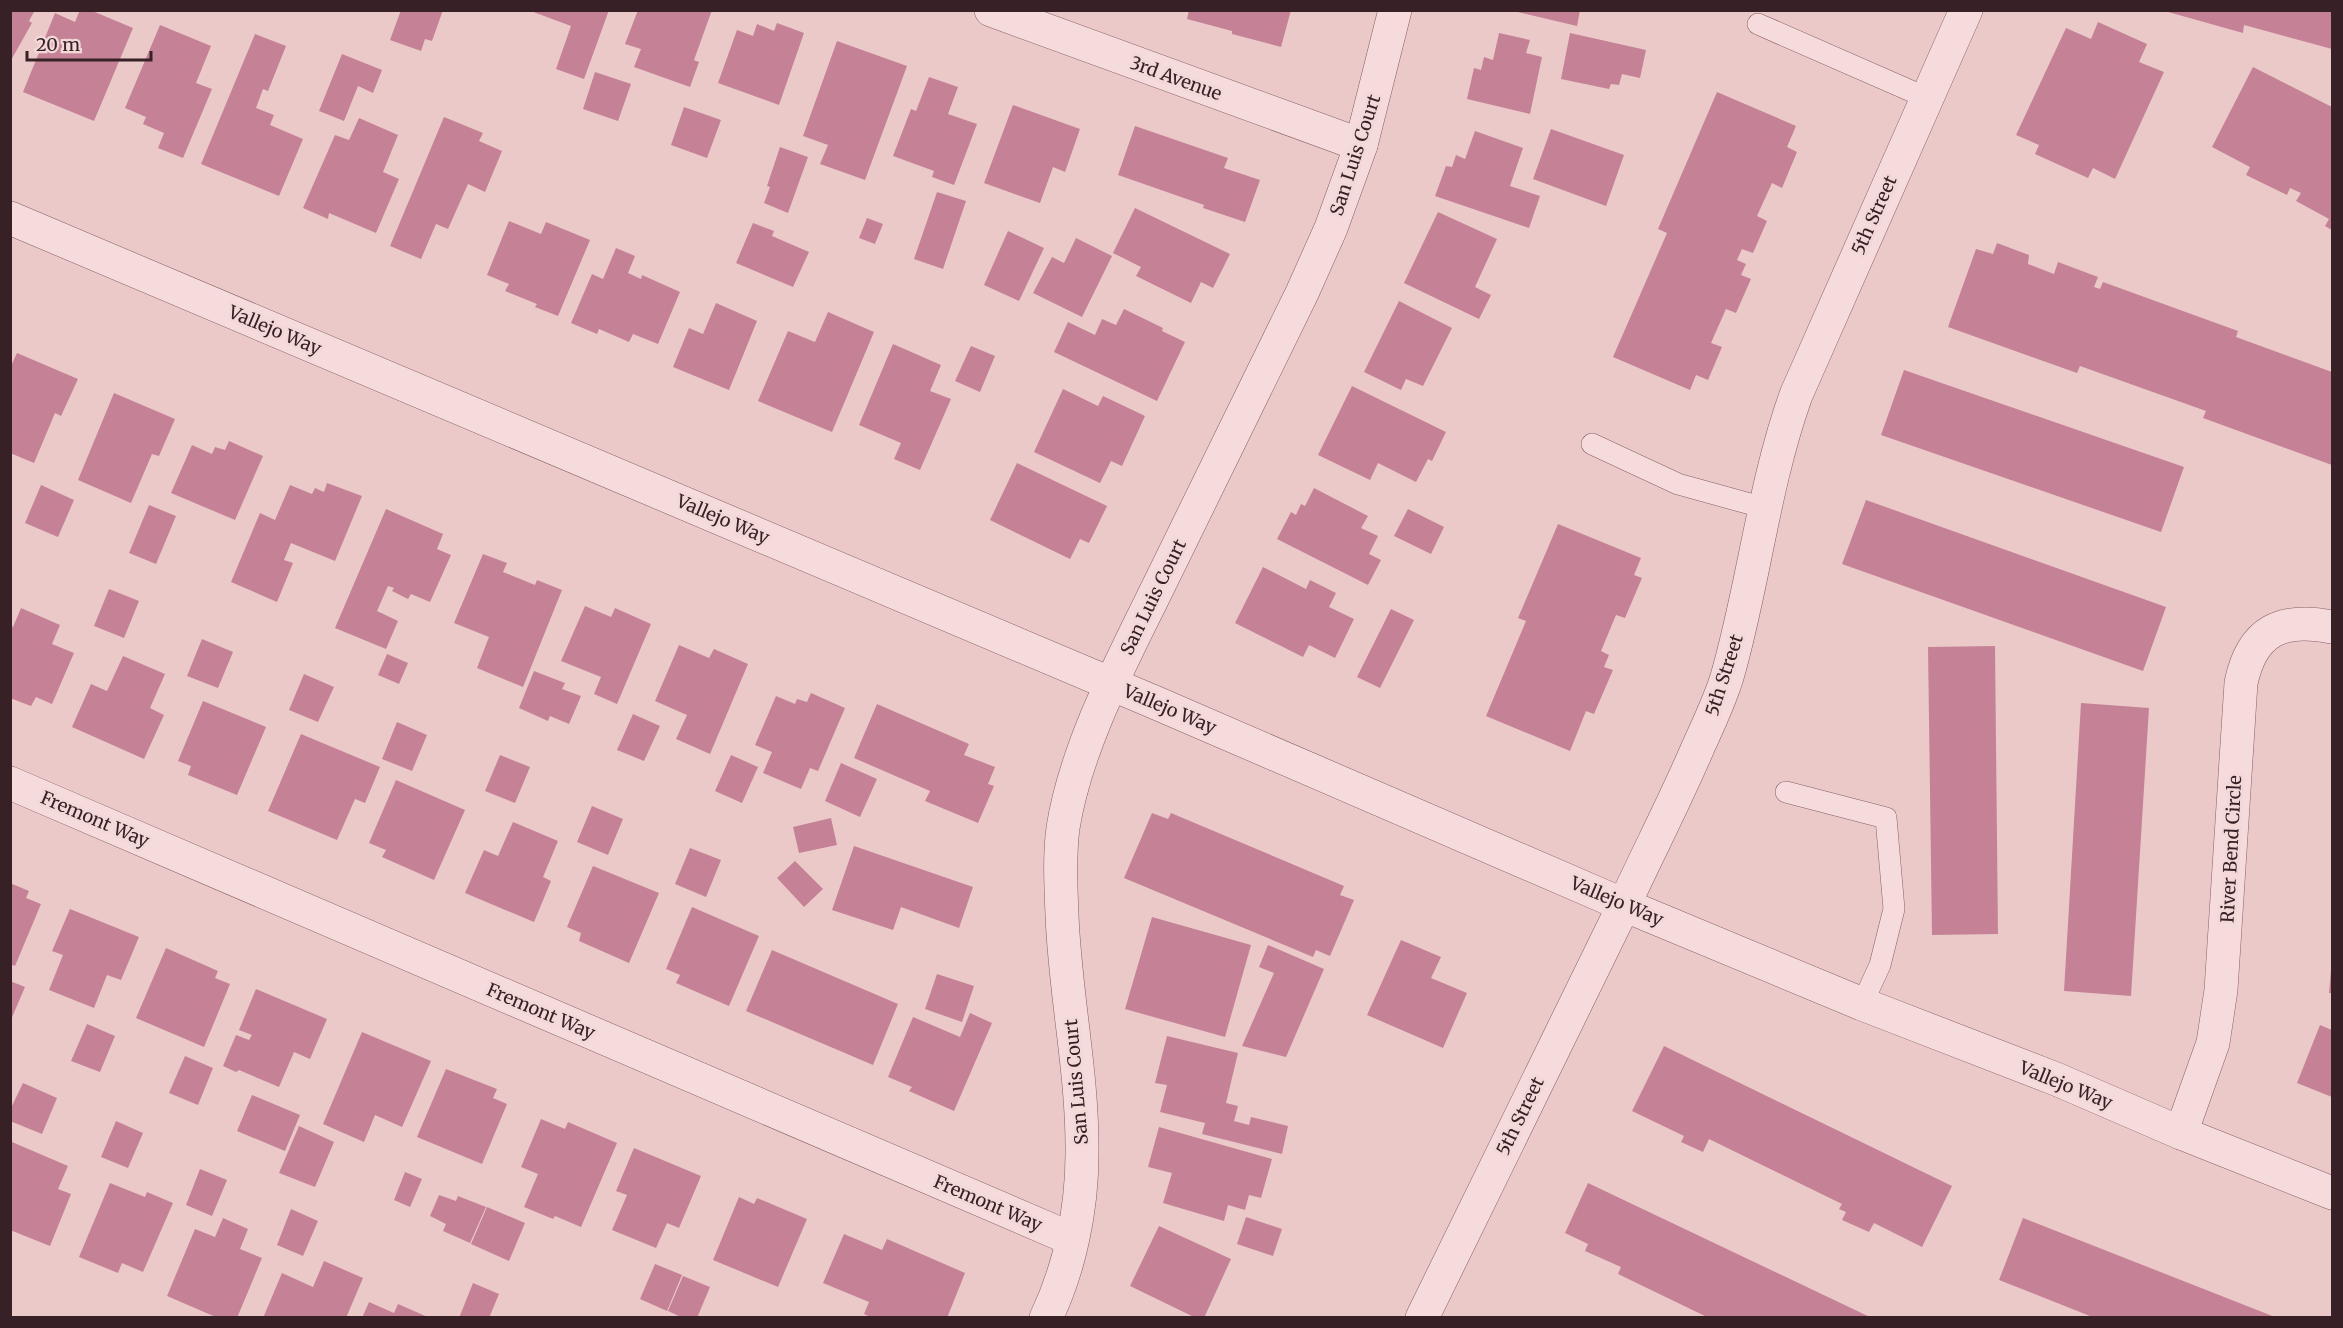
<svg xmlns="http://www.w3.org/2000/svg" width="2343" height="1328" viewBox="0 0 2343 1328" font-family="Merriweather,serif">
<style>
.building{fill:#c58296}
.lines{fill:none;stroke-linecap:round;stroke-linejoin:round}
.service-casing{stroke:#865f66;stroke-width:22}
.minor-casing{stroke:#865f66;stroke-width:34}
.tertiary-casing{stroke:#865f66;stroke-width:34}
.service{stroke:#f6dbdc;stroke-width:21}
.minor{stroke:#f6dbdc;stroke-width:33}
.tertiary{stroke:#f6dbdc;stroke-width:33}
.labels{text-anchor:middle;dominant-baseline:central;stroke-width:6;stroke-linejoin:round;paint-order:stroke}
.street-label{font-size:18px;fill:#372126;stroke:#f3d8d8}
</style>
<rect width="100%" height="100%" fill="#ebc9c9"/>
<g class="building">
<polygon points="10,10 35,10 29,21 32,23 10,62"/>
<polygon points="80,10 90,10 133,28 94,121 23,92 55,13 75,22"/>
<polygon points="401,10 443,10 432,41 425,39 421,51 390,40"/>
<polygon points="528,10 609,10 584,79 556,69 571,26"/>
<polygon points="638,10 712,10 694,60 699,62 690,87 634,67 641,49 625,44"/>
<polygon points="1189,10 1291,10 1281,47 1232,34 1232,31 1187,19"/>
<polygon points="1509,10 1580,10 1577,26"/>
<polygon points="2161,10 2332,10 2332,49 2244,25 2243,33"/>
<polygon points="2098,22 2147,44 2139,62 2164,72 2115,179 2093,168 2088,178 2035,154 2039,145 2016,135 2066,28 2091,39"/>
<polygon points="777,23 804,33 779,105 718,83 737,30 753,36 757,24 774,31"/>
<polygon points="160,25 211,46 196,83 212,89 183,158 158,148 164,133 143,124 146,117 125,108"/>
<polygon points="1499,33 1530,40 1526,53 1542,57 1530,114 1467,99 1474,68 1481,70 1484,57 1493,60"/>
<polygon points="1570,33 1646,50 1640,78 1622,74 1619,85 1611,84 1609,89 1561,79"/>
<polygon points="255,34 286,46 268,91 263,89 256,108 274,115 270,125 303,139 279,196 201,164"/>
<polygon points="837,41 907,66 865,180 820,164 828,145 803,136"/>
<polygon points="342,54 382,70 373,93 358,86 344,121 319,111"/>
<polygon points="2253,67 2332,107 2332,230 2325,226 2329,219 2296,201 2301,193 2290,188 2287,195 2246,175 2250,167 2212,147"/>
<polygon points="595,72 631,84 618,121 583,109"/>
<polygon points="929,77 958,87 948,114 977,124 954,185 932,177 934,171 893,156 911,109 916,111"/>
<polygon points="1717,92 1796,126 1787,147 1797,152 1782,188 1772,183 1757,216 1767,221 1753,253 1742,249 1737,260 1746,264 1741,275 1751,279 1736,313 1726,309 1711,343 1722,347 1708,380 1696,375 1690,390 1613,357 1667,233 1658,229"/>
<polygon points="1013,105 1080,129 1065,172 1053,167 1040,203 984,183"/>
<polygon points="684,107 721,120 707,158 671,145"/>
<polygon points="444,117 483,133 479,141 502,151 485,192 468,184 448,229 436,224 421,259 390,246"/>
<polygon points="359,118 398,135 383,172 399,179 376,233 329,213 328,219 303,208 335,135 349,140"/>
<polygon points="1135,126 1228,158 1224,168 1260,180 1245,222 1203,208 1204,205 1118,175"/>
<polygon points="1551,129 1624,155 1606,206 1533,179"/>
<polygon points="1475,131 1523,148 1510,186 1540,196 1529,228 1435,196 1446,166 1452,167 1456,155 1465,159"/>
<polygon points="780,147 808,157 788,213 764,203 770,187 767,186"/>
<polygon points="937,192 966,201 943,269 914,259"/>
<polygon points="1135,208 1230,254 1213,288 1201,282 1191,303 1136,276 1141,267 1113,253"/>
<polygon points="1438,212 1497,239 1475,287 1491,295 1479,319 1404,283"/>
<polygon points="867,218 883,224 875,244 859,238"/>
<polygon points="509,221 541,234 546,222 590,240 558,316 535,307 537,304 505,291 509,284 487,275"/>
<polygon points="753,223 774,231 772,236 809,252 793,287 736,263"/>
<polygon points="1008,231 1044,248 1019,301 984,285"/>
<polygon points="1076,238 1112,256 1082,317 1033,293 1052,257 1064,263"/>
<polygon points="1997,243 2029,255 2028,264 2054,274 2058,262 2098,277 2094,287 2100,289 2103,282 2238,331 2236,337 2332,372 2332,465 2203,418 2206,411 2080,366 2077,373 1948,327 1976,249 1993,254"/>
<polygon points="616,248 635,256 628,273 641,279 642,275 680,292 658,344 633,334 629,342 599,329 597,334 571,323 592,274 603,279"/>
<polygon points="1399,301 1452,328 1423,386 1406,379 1401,390 1364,372"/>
<polygon points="716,303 757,321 729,390 673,367 689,328 703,334"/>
<polygon points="1124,309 1163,328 1162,331 1185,342 1157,401 1054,352 1068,322 1095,335 1102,319 1116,325"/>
<polygon points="828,312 874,332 832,432 758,401 788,331 815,342"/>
<polygon points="893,344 941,365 930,391 951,399 920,470 894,459 901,443 859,425"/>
<polygon points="971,346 995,356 980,392 955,381"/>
<polygon points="17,353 78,379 61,416 55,413 34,463 10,453 10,368"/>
<polygon points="1904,370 2184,467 2161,532 1881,435"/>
<polygon points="1352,386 1446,432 1432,461 1428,459 1416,482 1378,463 1370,480 1318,455"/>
<polygon points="1063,389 1098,406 1103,396 1145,416 1122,466 1111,461 1100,483 1034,452"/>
<polygon points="114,393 175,419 159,456 152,454 131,503 78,480"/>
<polygon points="229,441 263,456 235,520 171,493 192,445 212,454 215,447 225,450"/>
<polygon points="1017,463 1107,506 1089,543 1080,539 1070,559 990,520"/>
<polygon points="327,483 362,496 335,561 291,543 284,560 293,563 277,602 231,582 260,513 275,520 290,485 312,494 315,488 324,492"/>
<polygon points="41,485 74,500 58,537 25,523"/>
<polygon points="1314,488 1368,516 1361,528 1378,536 1369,554 1381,560 1368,585 1277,539 1291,512 1296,515 1301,504 1305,506"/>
<polygon points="1866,500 2166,607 2143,671 1842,564"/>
<polygon points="149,505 176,516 156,564 129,553"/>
<polygon points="386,509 443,534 437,549 451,555 430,602 411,594 408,599 392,591 394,588 388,586 377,611 398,621 386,649 335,628"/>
<polygon points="1408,509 1444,527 1431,554 1394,536"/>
<polygon points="1558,524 1641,558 1634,575 1642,578 1625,618 1616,615 1601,651 1609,655 1604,667 1613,670 1594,714 1586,711 1570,751 1486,716 1526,621 1518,618"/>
<polygon points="483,554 507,563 503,572 535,585 537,580 562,590 523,687 477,668 489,637 454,623"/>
<polygon points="1263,567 1306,589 1310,580 1336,593 1329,607 1354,619 1335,658 1309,645 1303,657 1235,623"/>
<polygon points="109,589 139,601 124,638 94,626"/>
<polygon points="585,606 611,617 615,608 651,624 617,704 594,694 601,677 561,661"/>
<polygon points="21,608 60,625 52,644 74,653 52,704 36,697 31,706 10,698 10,625 13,627"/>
<polygon points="1391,609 1414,620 1380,688 1357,677"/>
<polygon points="202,639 233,652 218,688 187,676"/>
<polygon points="679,645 709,658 714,649 748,664 710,754 676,739 687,715 655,701"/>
<polygon points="1995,646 1998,934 1932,935 1928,647"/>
<polygon points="387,654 408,663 399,684 378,675"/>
<polygon points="123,656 165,674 150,708 164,715 144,759 72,727 91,684 107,691"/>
<polygon points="534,671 565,683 562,689 581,696 569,724 550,716 548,721 519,708"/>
<polygon points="304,674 334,687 318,722 289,710"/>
<polygon points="811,693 845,708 818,771 810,768 801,789 763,773 772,752 755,745 776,696 795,704 797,699 807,702"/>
<polygon points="203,701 266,727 237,795 188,775 191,766 178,761"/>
<polygon points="2081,703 2149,708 2131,996 2064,991"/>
<polygon points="877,704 969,744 964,755 995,767 988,784 994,786 978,823 925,801 930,791 854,758"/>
<polygon points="633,714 660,726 644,761 617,750"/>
<polygon points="397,722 427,735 412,771 382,759"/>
<polygon points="301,734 380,767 365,803 355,799 337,840 268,811"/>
<polygon points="500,755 530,767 515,803 485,791"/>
<polygon points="731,755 758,767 742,803 715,791"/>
<polygon points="841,763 877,779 860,817 825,801"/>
<polygon points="396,780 465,810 434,880 382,857 386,850 369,843"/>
<polygon points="592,806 623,819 608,855 577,842"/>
<polygon points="1152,813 1168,819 1171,813 1344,886 1340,895 1354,900 1330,956 1316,950 1313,957 1124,878"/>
<polygon points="831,818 837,845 799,853 793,827"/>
<polygon points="513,822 558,841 543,877 551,881 534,922 465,893 484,850 498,856"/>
<polygon points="854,846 973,887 959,928 901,907 893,930 832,910"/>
<polygon points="690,848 721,860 706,897 675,884"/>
<polygon points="795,861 823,889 804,907 777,878"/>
<polygon points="593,866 659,893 629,963 579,941 581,933 567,927"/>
<polygon points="10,883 29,891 26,898 41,904 15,966 10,964"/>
<polygon points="692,907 759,936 729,1006 676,983 680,975 666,969"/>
<polygon points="70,909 139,937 121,980 107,975 94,1008 49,990 63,955 52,951"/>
<polygon points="1152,917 1251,945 1225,1037 1125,1009"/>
<polygon points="1401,940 1441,957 1431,978 1467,993 1443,1048 1367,1015"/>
<polygon points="1268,945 1324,969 1286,1057 1242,1046 1274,973 1259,967"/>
<polygon points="166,948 218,971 215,978 230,984 204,1047 136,1018"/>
<polygon points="772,950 898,1004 873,1065 746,1011"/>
<polygon points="2331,970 2332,970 2332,993 2329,993"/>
<polygon points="937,974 974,986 962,1022 925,1009"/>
<polygon points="10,981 25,987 10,1022"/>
<polygon points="256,989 327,1019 310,1059 294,1052 279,1087 239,1070 236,1072 223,1066 236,1035 249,1040 252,1035 239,1030"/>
<polygon points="970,1013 992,1023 954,1111 909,1091 912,1087 888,1077 913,1017 960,1037"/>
<polygon points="87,1024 115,1036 100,1072 71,1061"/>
<polygon points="2320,1025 2332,1030 2332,1097 2297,1083"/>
<polygon points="362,1032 431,1061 402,1127 375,1115 364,1142 323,1124"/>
<polygon points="1167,1036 1238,1053 1226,1103 1238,1106 1234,1121 1249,1125 1251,1117 1288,1126 1282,1154 1202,1134 1205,1123 1160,1112 1167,1085 1155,1083"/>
<polygon points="1664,1046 1952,1186 1922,1247 1874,1223 1869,1232 1842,1220 1846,1212 1839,1209 1842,1204 1709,1139 1703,1152 1681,1142 1684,1136 1632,1111"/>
<polygon points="185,1056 213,1068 198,1105 169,1093"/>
<polygon points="446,1069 497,1089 493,1098 507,1104 482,1164 417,1137"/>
<polygon points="23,1083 57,1098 42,1134 10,1121 10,1110"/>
<polygon points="252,1095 300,1115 285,1151 237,1131"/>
<polygon points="541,1119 565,1129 568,1122 617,1143 581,1227 555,1216 553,1219 524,1207 538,1174 521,1167"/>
<polygon points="116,1121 143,1133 128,1168 101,1157"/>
<polygon points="299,1126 334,1142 315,1187 279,1173"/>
<polygon points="1159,1127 1272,1159 1261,1198 1249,1195 1245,1210 1228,1205 1224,1221 1163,1203 1172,1173 1148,1167"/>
<polygon points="12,1142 68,1166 58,1189 71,1194 50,1246 10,1230"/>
<polygon points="634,1148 701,1176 679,1228 667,1223 656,1248 612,1230 627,1195 616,1191"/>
<polygon points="200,1169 227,1180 212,1216 186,1205"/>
<polygon points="405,1172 422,1179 410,1207 394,1200"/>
<polygon points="110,1183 145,1197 147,1192 173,1203 143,1272 122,1263 118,1273 79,1257"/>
<polygon points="1588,1183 1872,1318 1709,1318 1618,1274 1621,1267 1585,1251 1588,1244 1565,1233"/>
<polygon points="439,1195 456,1201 458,1196 486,1207 470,1243 443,1231 446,1224 430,1216"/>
<polygon points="739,1197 754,1204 757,1198 807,1219 778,1287 713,1260"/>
<polygon points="487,1207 525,1223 509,1261 471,1244"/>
<polygon points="291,1209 318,1221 303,1256 277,1245"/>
<polygon points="1246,1217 1282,1229 1273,1256 1237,1244"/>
<polygon points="223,1218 248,1229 240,1249 262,1258 237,1318 218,1318 167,1296 195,1229 215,1237"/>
<polygon points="2023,1218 2275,1317 2275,1318 2095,1318 1999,1280"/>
<polygon points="1159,1226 1231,1259 1204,1318 1196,1318 1130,1286"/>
<polygon points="844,1234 882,1250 887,1239 965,1273 947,1318 872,1318 864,1314 869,1302 823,1283"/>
<polygon points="324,1261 363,1278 346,1318 263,1318 282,1273 313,1287"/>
<polygon points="655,1264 682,1275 667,1311 640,1299"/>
<polygon points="683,1276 710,1287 697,1318 683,1318 668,1311"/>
<polygon points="473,1283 499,1294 489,1318 459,1318"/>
<polygon points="369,1302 394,1313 398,1304 430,1318 362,1318"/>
</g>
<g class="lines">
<g class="service-casing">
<g id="service">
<polyline points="1758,24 1927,98"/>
<polyline points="1592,444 1678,484 1765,508"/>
<polyline points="1786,792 1886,818 1894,909 1880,965 1862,1004"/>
</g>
</g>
<g class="minor-casing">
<g id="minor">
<polyline points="991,10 1361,145"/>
<path d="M1966 10 1796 395C1763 487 1754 584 1727 677 1720 700 1709 723 1699 745 1676 799 1649 851 1624 905L1862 1004 2056 1079 2181 1133 2332 1193"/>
<polyline points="10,783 1072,1239"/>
<path d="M2181 1133 2213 1043 2221 990 2241 683C2252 630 2282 617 2332 627"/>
<path d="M1046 1318C1070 1268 1082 1209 1082 1154 1083 1074 1065 995 1062 915 1061 887 1059 857 1063 828 1076 745 1124 657 1161 581 1208 485 1255 389 1302 293L1331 228 1361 145 1395 10"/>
</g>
</g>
<g class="tertiary-casing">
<polyline id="tertiary" points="10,218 1154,702 1624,905 1422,1318"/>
</g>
<use href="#service" class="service"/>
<use href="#minor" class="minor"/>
<use href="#tertiary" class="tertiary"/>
</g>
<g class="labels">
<g class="street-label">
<text transform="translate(1176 78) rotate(20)">3rd Avenue</text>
<text transform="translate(1355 155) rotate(-72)">San Luis Court</text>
<text transform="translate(1874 215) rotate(-66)">5th Street</text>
<text transform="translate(275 330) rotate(23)">Vallejo Way</text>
<text transform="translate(723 519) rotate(23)">Vallejo Way</text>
<text transform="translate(1153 597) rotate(-64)">San Luis Court</text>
<text transform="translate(1724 675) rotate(-72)">5th Street</text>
<text transform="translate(1170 709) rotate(23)">Vallejo Way</text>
<text transform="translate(95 819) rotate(23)">Fremont Way</text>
<text transform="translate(2231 849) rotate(-87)">River Bend Circle</text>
<text transform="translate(1617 901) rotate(23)">Vallejo Way</text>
<text transform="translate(541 1011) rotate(23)">Fremont Way</text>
<text transform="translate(1076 1082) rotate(-95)">San Luis Court</text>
<text transform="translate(2066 1085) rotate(22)">Vallejo Way</text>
<text transform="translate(1520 1116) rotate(-64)">5th Street</text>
<text transform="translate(988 1203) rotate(23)">Fremont Way</text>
</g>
</g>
<rect width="2343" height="1328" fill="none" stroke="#372126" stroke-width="24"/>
<path d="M27 51v9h124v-9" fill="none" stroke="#372126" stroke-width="3"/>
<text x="36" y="51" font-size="18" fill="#372126" stroke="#f3d8d8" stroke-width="4.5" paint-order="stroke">20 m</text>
</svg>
